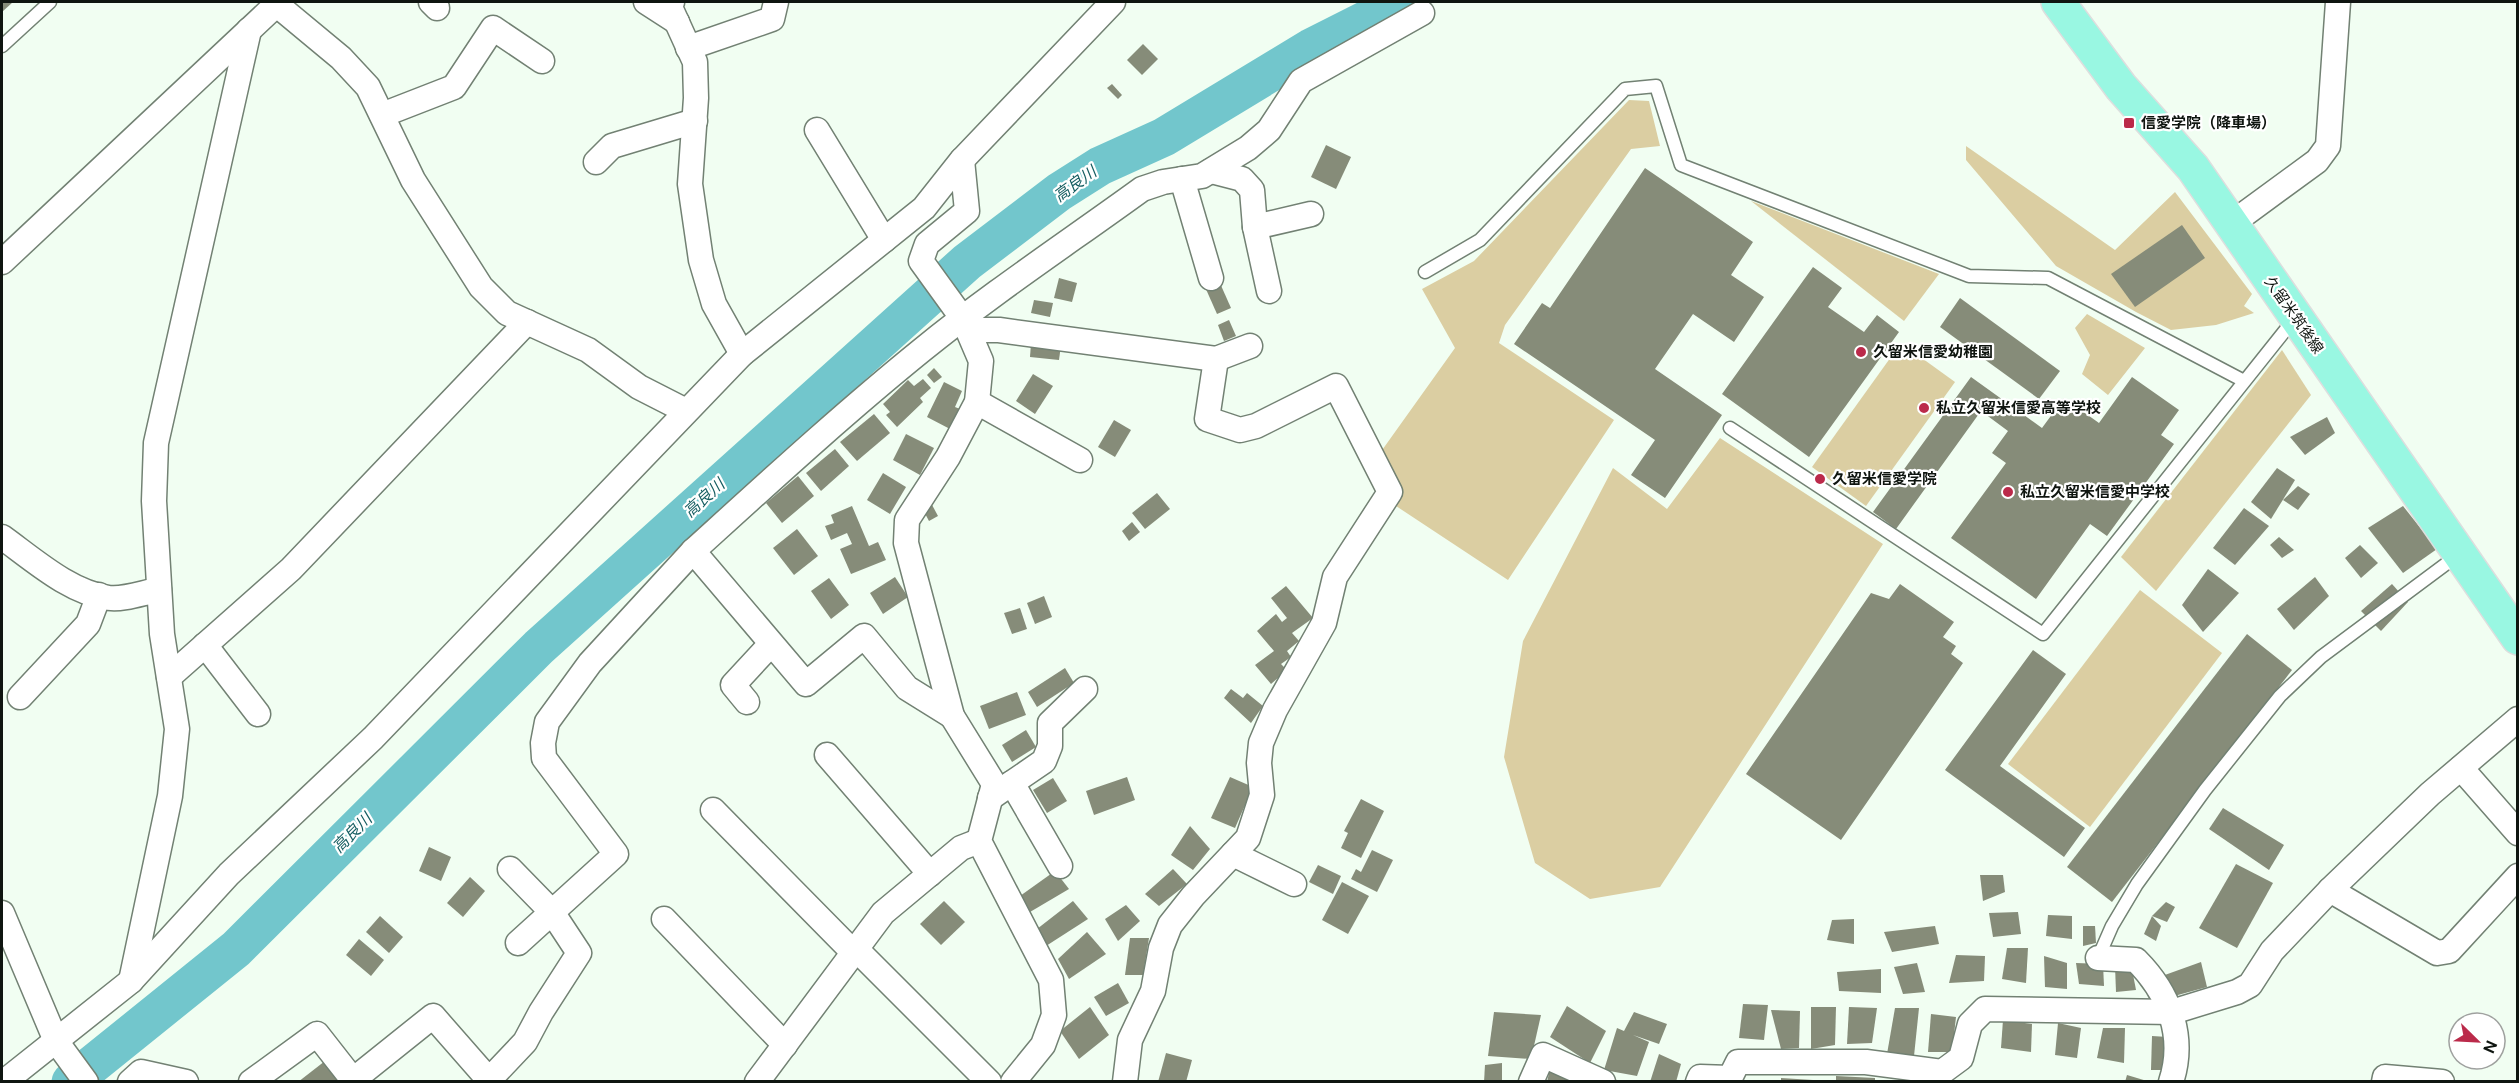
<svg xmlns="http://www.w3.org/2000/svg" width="2519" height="1083" viewBox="0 0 2519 1083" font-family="'DM Sans','Noto Sans JP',sans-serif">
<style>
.green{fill:#dbcea2}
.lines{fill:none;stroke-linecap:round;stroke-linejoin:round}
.river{stroke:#72c6cc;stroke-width:39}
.building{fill:#868c79}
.lane-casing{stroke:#728173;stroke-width:15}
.street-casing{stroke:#728173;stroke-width:27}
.primary-casing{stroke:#dddede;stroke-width:36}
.lane{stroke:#fff;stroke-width:12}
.street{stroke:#fff;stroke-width:24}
.primary{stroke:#99f7e2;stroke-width:33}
.poi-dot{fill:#bb2a4a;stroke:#fff;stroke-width:2}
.labels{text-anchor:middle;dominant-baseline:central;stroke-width:4.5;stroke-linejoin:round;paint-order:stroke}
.poi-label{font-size:15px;font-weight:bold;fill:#0f1510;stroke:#fff;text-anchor:start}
.street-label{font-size:15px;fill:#0f1510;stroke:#fff}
.water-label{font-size:16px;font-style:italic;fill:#155d61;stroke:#fff}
</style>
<rect width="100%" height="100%" fill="#f1fef2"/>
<g class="green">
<polygon points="1629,100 1649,101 1660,146 1631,149 1505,325 1499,343 1614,420 1508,580 1393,504 1380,453 1455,348 1422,289 1474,261"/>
<polygon points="1966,146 2115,250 2175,192 2252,294 2244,306 2254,313 2216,325 2171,330 2136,312 2056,266 1966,160"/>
<polygon points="1751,201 1939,274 1904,321"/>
<polygon points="2087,314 2145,348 2108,395 2082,374 2090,355 2075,328"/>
<polygon points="1901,343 1955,382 1866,506 1812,467"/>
<polygon points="2282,350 2311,395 2156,591 2121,557"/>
<polygon points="1720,438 1883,544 1660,887 1590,899 1535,863 1504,757 1523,641 1613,468 1667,509"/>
<polygon points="2140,590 2222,653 2090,827 2008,764"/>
</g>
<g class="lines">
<polyline class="river" points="71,1082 236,949 539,647 967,262 1059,192 1100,166 1164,137 1311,48 1402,2"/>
</g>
<g class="building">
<polygon points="2,2 13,2 2,12"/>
<polygon points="1143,44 1158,59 1142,75 1127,60"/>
<polygon points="1112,84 1122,95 1118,99 1107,88"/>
<polygon points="1326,145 1351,157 1336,189 1311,177"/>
<polygon points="1645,168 1753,242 1731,275 1764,297 1734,342 1693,314 1655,369 1722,415 1665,498 1631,475 1655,440 1514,344 1542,303 1550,308"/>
<polygon points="2182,225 2205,258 2135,307 2111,274"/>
<polygon points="1813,267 1842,288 1828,307 1864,332 1877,315 1899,332 1809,457 1722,394"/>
<polygon points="1059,278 1077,283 1072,302 1054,298"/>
<polygon points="1219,281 1231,308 1217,314 1205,287"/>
<polygon points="1960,298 2060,371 2039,399 1940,327"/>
<polygon points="1034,300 1053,303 1050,317 1031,313"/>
<polygon points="1229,320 1236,336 1224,341 1218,325"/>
<polygon points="1031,343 1061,345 1059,360 1030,357"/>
<polygon points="934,368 942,377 934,383 927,375"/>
<polygon points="1033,374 1053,386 1035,414 1016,401"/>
<polygon points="1971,377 2042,428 2064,398 2099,423 2132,377 2179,410 2161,435 2174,444 2107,536 2090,524 2036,599 1951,538 2006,463 1992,453 2008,431 1981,411 1896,529 1873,512"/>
<polygon points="923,379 931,388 920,398 923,402 897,427 886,415 890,412 883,404 908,380 914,386"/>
<polygon points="944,382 962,391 955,407 960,409 950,429 927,417"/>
<polygon points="874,414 890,433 857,461 840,442"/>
<polygon points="2327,417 2335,433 2305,455 2290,437"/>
<polygon points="1114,420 1131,430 1115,457 1098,447"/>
<polygon points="906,434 934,448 920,475 893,460"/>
<polygon points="835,449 849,466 821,491 806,473"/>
<polygon points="2277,468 2295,480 2271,519 2251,502"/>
<polygon points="883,473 906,487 890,514 867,500"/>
<polygon points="798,476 814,496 782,523 766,503"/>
<polygon points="2298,486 2310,494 2298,510 2283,500"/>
<polygon points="1157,493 1170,509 1145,529 1132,513"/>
<polygon points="931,503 938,516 929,521 922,508"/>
<polygon points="852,506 869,546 878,542 886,560 851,574 840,549 852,544 847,533 831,540 825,526 834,523 831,515"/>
<polygon points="2403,506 2437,549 2403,573 2368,528"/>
<polygon points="2244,508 2269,526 2235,565 2213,548"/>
<polygon points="1132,522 1140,532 1129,541 1122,531"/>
<polygon points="797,529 818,556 794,575 773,548"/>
<polygon points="2279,537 2294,550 2282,558 2270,545"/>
<polygon points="2360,545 2378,563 2361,578 2345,558"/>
<polygon points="2208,569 2239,593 2203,632 2182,605"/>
<polygon points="895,577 908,597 883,614 870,593"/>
<polygon points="2315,577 2329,596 2294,630 2277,609"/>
<polygon points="829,578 849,605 831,619 811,591"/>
<polygon points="1900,584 1954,622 1943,637 1956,646 1951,654 1963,663 1841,840 1746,774 1871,593 1889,599"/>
<polygon points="2392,584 2408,602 2381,631 2361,611"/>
<polygon points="1286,586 1313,618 1292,633 1299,641 1287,651 1291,657 1281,664 1287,670 1271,684 1255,665 1274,651 1257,631 1276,614 1282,622 1287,618 1271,598"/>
<polygon points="1044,596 1052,617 1035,624 1027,603"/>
<polygon points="1020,608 1027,629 1012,634 1004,613"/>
<polygon points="2247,634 2292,670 2112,902 2067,867"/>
<polygon points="2033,650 2066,674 2000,766 2085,828 2064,857 1945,770"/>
<polygon points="1065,668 1074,683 1037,707 1028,692"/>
<polygon points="1231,689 1243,698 1247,693 1263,706 1251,723 1224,698"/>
<polygon points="1017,692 1026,715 989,729 980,706"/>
<polygon points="1026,730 1036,747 1012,762 1002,745"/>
<polygon points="1127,777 1135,800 1094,815 1086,791"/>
<polygon points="1230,777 1253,787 1235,828 1211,818"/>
<polygon points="1053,778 1067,801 1047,813 1033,790"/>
<polygon points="1361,799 1384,811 1361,858 1341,848 1348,833 1344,831"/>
<polygon points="2223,808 2284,845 2269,870 2209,829"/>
<polygon points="1190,826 1210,849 1193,870 1171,855"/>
<polygon points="429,847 451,857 441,881 419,871"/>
<polygon points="1372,850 1393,860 1377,892 1351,879 1356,869 1361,872"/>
<polygon points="2236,864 2273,883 2237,948 2199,928"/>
<polygon points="1318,865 1341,876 1333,894 1309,882"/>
<polygon points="1173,869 1187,884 1159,906 1145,894"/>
<polygon points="1055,871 1069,889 1030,912 1020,896"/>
<polygon points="1980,875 2003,875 2005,892 1983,901"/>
<polygon points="470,877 485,891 463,917 447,903"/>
<polygon points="1342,882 1369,896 1348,934 1322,920"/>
<polygon points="944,901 965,922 941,945 920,924"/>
<polygon points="1073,901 1088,919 1046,946 1037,929"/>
<polygon points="2166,902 2175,907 2167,922 2152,916"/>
<polygon points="1126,905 1140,921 1118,941 1105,919"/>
<polygon points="2018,912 2021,934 1993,937 1989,913"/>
<polygon points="2048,915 2072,916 2072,939 2046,936"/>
<polygon points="380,916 403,937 389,953 366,932"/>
<polygon points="2152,916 2161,926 2156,941 2144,934"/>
<polygon points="1854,919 1854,944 1827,940 1832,920"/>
<polygon points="1935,926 1939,944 1892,952 1884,932"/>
<polygon points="2083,926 2095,926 2096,943 2083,946"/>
<polygon points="1087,932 1106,954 1069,979 1058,959"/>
<polygon points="1130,938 1149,938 1143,975 1125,975"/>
<polygon points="359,939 384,960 371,976 346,955"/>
<polygon points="2007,948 2028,948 2026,983 2002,979"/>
<polygon points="1956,955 1985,956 1984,981 1949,983"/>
<polygon points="2044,956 2067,963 2067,989 2045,987"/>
<polygon points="2201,962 2207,987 2167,998 2162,976"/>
<polygon points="1917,963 1925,992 1903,994 1894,967"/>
<polygon points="2076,963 2103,964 2104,986 2079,984"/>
<polygon points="2131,964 2136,990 2116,992 2115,966"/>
<polygon points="1881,969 1881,993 1839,991 1837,972"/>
<polygon points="1118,983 1129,1003 1106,1016 1094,997"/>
<polygon points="1743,1004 1768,1005 1764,1040 1739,1038"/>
<polygon points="1567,1006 1606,1031 1590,1063 1550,1037"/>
<polygon points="1090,1007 1109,1035 1079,1059 1060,1031"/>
<polygon points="1811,1007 1836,1007 1835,1045 1811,1049"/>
<polygon points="1849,1007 1877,1008 1872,1043 1847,1044"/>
<polygon points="1895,1008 1919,1008 1914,1056 1887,1054"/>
<polygon points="1771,1010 1800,1011 1799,1048 1781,1049"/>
<polygon points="1494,1012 1541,1015 1531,1059 1488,1056"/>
<polygon points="1634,1012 1667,1024 1659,1044 1633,1035 1649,1042 1637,1076 1604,1070 1617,1028 1624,1031"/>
<polygon points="1931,1014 1956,1017 1952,1052 1928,1052"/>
<polygon points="2003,1020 2032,1024 2031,1052 2001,1048"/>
<polygon points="2058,1023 2081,1028 2077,1058 2055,1055"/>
<polygon points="2103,1028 2125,1028 2124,1063 2097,1058"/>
<polygon points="2152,1036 2168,1037 2168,1070 2151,1070"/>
<polygon points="1166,1053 1192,1060 1186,1082 1158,1082"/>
<polygon points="1659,1054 1681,1064 1676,1082 1650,1082"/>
<polygon points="325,1061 339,1080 298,1082"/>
<polygon points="1502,1063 1502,1082 1484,1082 1485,1065"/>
<polygon points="1550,1069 1574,1082 1547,1082"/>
<polygon points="2127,1075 2147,1081 2147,1082 2125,1082"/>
<polygon points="1836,1076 1875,1078 1875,1082 1836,1082"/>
<polygon points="1781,1078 1813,1080 1813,1082 1781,1082"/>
</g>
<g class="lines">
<g class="lane-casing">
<g id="lane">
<polyline points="2,46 50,2"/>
<polyline points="1425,272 1480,240 1625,89 1656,86 1681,165 1969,276 2048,278 2244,381"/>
<polyline points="1730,428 2043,634 2295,318"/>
<polyline points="2098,958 2112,926 2137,884 2205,790 2280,696 2321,657 2458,555"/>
</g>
</g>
<g class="street-casing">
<g id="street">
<polyline points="431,2 437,8"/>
<polyline points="646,2 677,22"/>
<polyline points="672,2 670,7 695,62 696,98 690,184 701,260 714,304 742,354"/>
<polyline points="276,4 341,58 368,87 413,180 481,287 507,313 588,350 639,387 686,411"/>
<polyline points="688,48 772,19 776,2"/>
<polyline points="382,115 454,87 493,28 542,61"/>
<polyline points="817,130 884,240"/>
<polyline points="962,160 967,211 927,244 921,261 963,319 981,361 977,402 948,457 907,520 906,543 952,716 994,784 979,841 1051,980 1054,1015 1043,1045 1013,1082"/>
<polyline points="596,162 612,146 695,121"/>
<polyline points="1211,171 1242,179 1252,190 1255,227 1269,291"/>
<polyline points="1182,179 1211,278"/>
<polyline points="2231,224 2317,161 2328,146 2338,2"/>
<polyline points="1255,227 1311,214"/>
<polyline points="2,262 279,2"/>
<polyline points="969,330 999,330 1216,359 1250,346"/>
<polyline points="977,402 1080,460"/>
<path d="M2 537C34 560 69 592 109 598 124 600 145 592 159 590"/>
<polyline points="205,645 258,714"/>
<polyline points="169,677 291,569 527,322"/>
<polyline points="20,697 88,624 99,595"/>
<polyline points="747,702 733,685 771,644"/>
<path d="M952 716 907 688 864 636 806 684 693 551C768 483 843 414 922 350 992 293 1069 242 1142 189L1163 182 1202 176 1248 148 1269 130 1301 81 1422 13"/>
<polyline points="827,755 930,874"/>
<polyline points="2461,768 2518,833"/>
<polyline points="1012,783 1060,866"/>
<polyline points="990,798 1044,761 1050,746 1050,723 1085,689"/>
<polyline points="713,810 854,953"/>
<polyline points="1233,854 1294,884"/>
<polyline points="2330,890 2437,953 2449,951 2518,876"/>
<polyline points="2,913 56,1041 86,1082"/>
<polyline points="664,919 785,1045"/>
<polyline points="518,943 616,854 544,758 543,743 547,722 590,663 693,551"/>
<polyline points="856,949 989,1082"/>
<path d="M2098 958 2136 960C2169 993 2186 1036 2171 1082"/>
<polyline points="131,981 170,796 177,729 162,634 154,501 156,443 249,30"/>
<polyline points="4,1082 131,981 229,874 373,738 742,354 924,208 962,160 1113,2"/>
<polyline points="130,1082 141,1072 186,1082"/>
<polyline points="251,1082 317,1034 353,1080 433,1016 489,1080 525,1042 541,1012 579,953 552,912 510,869"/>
<polyline points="757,1082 883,913 961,848 979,841"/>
<polyline points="1125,1082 1130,1040 1153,991 1161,948 1170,925 1193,896 1248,838 1262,795 1259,763 1261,743 1275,710 1324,623 1335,577 1390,492 1336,386 1256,426 1240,430 1207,419 1216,359"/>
<polyline points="1531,1082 1543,1055 1603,1082"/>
<polyline points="1698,1082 1700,1077 1730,1078 1738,1062 1866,1062 1942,1072 1961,1058 1970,1024 1985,1009 2172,1012 2237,992 2250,985 2272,951 2330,890 2430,794 2518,719"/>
<polyline points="2384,1082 2385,1077 2442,1082"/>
</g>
</g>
<g class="primary-casing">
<polyline id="primary" points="2058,2 2121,87 2193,168 2518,638"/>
</g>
<use href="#lane" class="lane"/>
<use href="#street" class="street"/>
<use href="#primary" class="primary"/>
</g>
<g class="poi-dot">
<rect x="2123" y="117" width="12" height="12" rx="3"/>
<circle cx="1861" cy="352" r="6"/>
<circle cx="1924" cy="408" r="6"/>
<circle cx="1820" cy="479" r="6"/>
<circle cx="2008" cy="492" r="6"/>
</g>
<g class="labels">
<g class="poi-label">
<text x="2141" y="123">信愛学院（降車場）</text>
<text x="1873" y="352">久留米信愛幼稚園</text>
<text x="1936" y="408">私立久留米信愛高等学校</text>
<text x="1832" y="479">久留米信愛学院</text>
<text x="2020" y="492">私立久留米信愛中学校</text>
</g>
<g class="street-label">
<text transform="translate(2294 315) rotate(55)">久留米筑後線</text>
</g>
<g class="water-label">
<text transform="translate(1075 184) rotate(-36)">高良川</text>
<text transform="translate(704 498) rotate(-42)">高良川</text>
<text transform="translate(352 833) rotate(-45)">高良川</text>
</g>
</g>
<rect width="2519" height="1083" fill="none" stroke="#0f1510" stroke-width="6"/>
<g transform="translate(2477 1041) rotate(114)"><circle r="28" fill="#ffffff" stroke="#9fa19f" stroke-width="1.5"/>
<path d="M0-4.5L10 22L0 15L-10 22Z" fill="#bb2a4a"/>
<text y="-9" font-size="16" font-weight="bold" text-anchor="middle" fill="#0f1510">N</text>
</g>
</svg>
